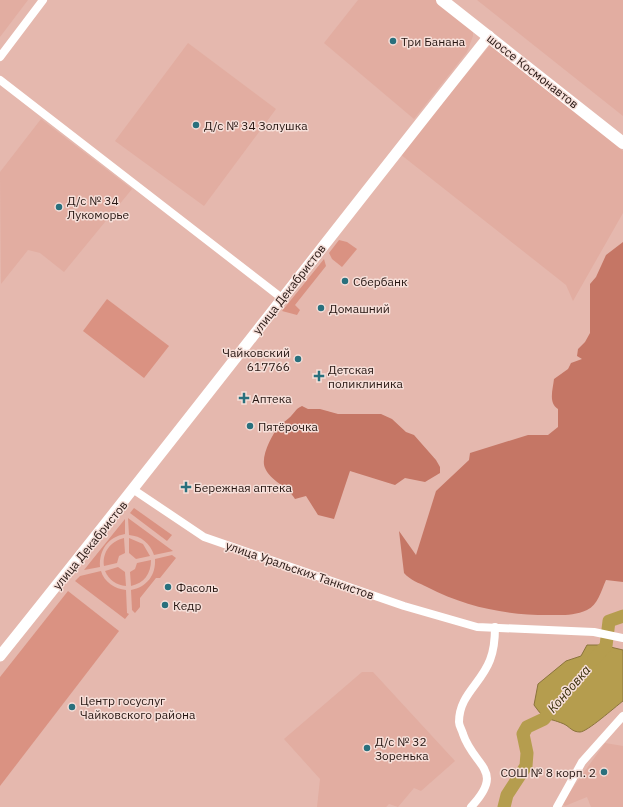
<svg xmlns="http://www.w3.org/2000/svg" width="623" height="807" viewBox="0 0 623 807" font-family="'IBM Plex Sans',sans-serif">
<style>
.built{fill:#e2ada1}
.green{fill:#da9282}
.forest{fill:#c57665}
.water{fill:#b59d4e;stroke:#8a743c}
.lines{fill:none;stroke-linecap:round;stroke-linejoin:round}
.river{stroke:#b59d4e;stroke-width:13}
.street{stroke:#fff;stroke-width:8}
.secondary{stroke:#fff;stroke-width:11}
.primary{stroke:#fff;stroke-width:12}
.poi-dot{fill:#29707d;stroke:#f6dfd9;stroke-width:1.5}
.labels{text-anchor:middle;dominant-baseline:central;stroke-width:3;stroke-linejoin:round;paint-order:stroke}
.poi-label{font-size:12px;fill:#261612;stroke:#f6dfd9;text-anchor:start}
.street-label{font-size:12px;fill:#261612;stroke:#f6dfd9}
.water-label{font-size:13px;font-style:italic;fill:#372d09;stroke:#f6dfd9}
</style>
<rect width="100%" height="100%" fill="#e5b8ae"/>
<g class="built">
<polygon points="0,0 28,0 0,37"/>
<polygon points="358,0 439,0 473,27 473,36 467,52 414,119 324,43"/>
<polygon points="477,0 623,0 623,116"/>
<polygon points="188,43 276,109 204,206 115,141"/>
<polygon points="491,44 623,151 623,213 573,301 566,285 400,154"/>
<polygon points="41,119 132,189 64,272 40,253 28,250 1,284 0,172"/>
<polygon points="362,672 373,672 455,761 421,791 414,788 398,807 389,804 386,807 317,807 320,779 284,739"/>
<polygon points="605,743 623,746 623,807 591,807 587,797 565,806 562,803"/>
</g>
<g class="green">
<polygon points="339,240 347,242 357,249 342,267 332,259 329,253"/>
<polygon points="324,259 326,266 295,305 300,310 297,315 282,311"/>
<polygon points="107,299 169,346 144,378 83,331"/>
<polygon points="134,508 172,535 167,541 130,513"/>
<path d="M128 518 173 551 154 555C150 543 141 536 129 535Z"/>
<path d="M125 519V534C108 537 99 550 100 567L84 570Z"/>
<path d="M124 538 125 553 119 556 117 563 104 566C102 552 111 541 124 538Z"/>
<polygon points="129,538 143,544 150,556 136,559 129,553"/>
<path d="M172 555 176 558 160 578H156L140 598V607L135 613 132 610 131 590C147 587 156 575 155 559Z"/>
<path d="M151 560C151 574 144 583 131 586L130 572 135 569 137 563Z"/>
<path d="M118 567 125 572 126 586C116 585 109 580 105 571Z"/>
<path d="M101 571C104 582 115 589 126 590L127 613 129 614 125 619 75 581 80 576Z"/>
<polygon points="68,591 119,631 0,786 0,677"/>
</g>
<g class="forest">
<path d="M623 242V582L606 580C601 591 598 605 587 610 574 616 561 615 548 615 505 615 466 607 427 587 419 583 410 580 404 573L399 531 416 555 436 491 469 460 470 453 528 435H548L558 427V409C548 403 553 389 554 379L568 369 571 363 582 359 577 356 578 349 585 342 590 333V284L596 277 606 255Z"/>
<path d="M302 406 308 409H320L338 414H381L392 419 406 432 414 435 436 460 440 467V473L425 482 405 478 395 485 350 471 334 519 318 515 306 496 295 499C287 485 271 482 265 468 260 457 272 435 279 426 282 423 286 421 289 418 294 414 295 409 302 406Z"/>
</g>
<path class="water" d="M587 645H602L623 650V701C615 707 587 732 580 732 572 732 570 727 564 724 545 716 547 723 534 705L538 684 566 661 581 656Z"/>
<g class="lines">
<g class="river">
<polyline points="594,659 606,646 609,621 623,616"/>
<polyline points="504,807 507,795 526,766 527,753 523,734 527,727 544,719 554,706"/>
</g>
<g class="street">
<polyline points="0,57 43,0"/>
<polyline points="0,80 283,299"/>
<polyline points="134,490 204,537 404,606 477,627 594,632 623,638"/>
<path d="M471 807C506 770 474 767 463 734 462 730 459 726 459 722 459 695 481 684 490 660 494 650 495 638 495 627"/>
<polyline points="557,807 582,762 623,716"/>
</g>
<path class="secondary" d="M0 656C165 451 325 242 489 36"/>
<polyline class="primary" points="442,0 623,143"/>
</g>
<g class="poi-dot">
<circle cx="393" cy="41" r="4"/>
<circle cx="196" cy="125" r="4"/>
<circle cx="59" cy="207" r="4"/>
<circle cx="345" cy="281" r="4"/>
<circle cx="321" cy="308" r="4"/>
<circle cx="298" cy="359" r="4"/>
<path d="M317 370h4v4h4v4h-4v4h-4v-4h-4v-4h4z"/>
<path d="M242 392h4v4h4v4h-4v4h-4v-4h-4v-4h4z"/>
<circle cx="250" cy="426" r="4"/>
<path d="M184 481h4v4h4v4h-4v4h-4v-4h-4v-4h4z"/>
<circle cx="168" cy="587" r="4"/>
<circle cx="165" cy="605" r="4"/>
<circle cx="72" cy="707" r="4"/>
<circle cx="367" cy="748" r="4"/>
<circle cx="604" cy="772" r="4"/>
</g>
<g class="labels">
<g class="poi-label">
<text x="401" y="41">Три Банана</text>
<text x="204" y="125">Д/с № 34 Золушка</text>
<text x="67" y="200">Д/с № 34<tspan x="67" dy="14">Лукоморье</tspan></text>
<text x="353" y="281">Сбербанк</text>
<text x="329" y="308">Домашний</text>
<text x="290" y="352" text-anchor="end">Чайковский<tspan x="290" dy="14">617766</tspan></text>
<text x="328" y="369">Детская<tspan x="328" dy="14">поликлиника</tspan></text>
<text x="252" y="398">Аптека</text>
<text x="258" y="426">Пятёрочка</text>
<text x="194" y="487">Бережная аптека</text>
<text x="176" y="587">Фасоль</text>
<text x="173" y="605">Кедр</text>
<text x="80" y="700">Центр госуслуг<tspan x="80" dy="14">Чайковского района</tspan></text>
<text x="375" y="741">Д/с № 32<tspan x="375" dy="14">Зоренька</tspan></text>
<text x="596" y="772" text-anchor="end">СОШ № 8 корп. 2</text>
</g>
<g class="street-label">
<text transform="translate(533 71) rotate(38)">шоссе Космонавтов</text>
<text transform="translate(289 289) rotate(-52)">улица Декабристов</text>
<text transform="translate(90 545) rotate(-51)">улица Декабристов</text>
<text transform="translate(300 570) rotate(19)">улица Уральских Танкистов</text>
</g>
<g class="water-label">
<text transform="translate(569 689) rotate(-49)">Кондовка</text>
</g>
</g>
</svg>
